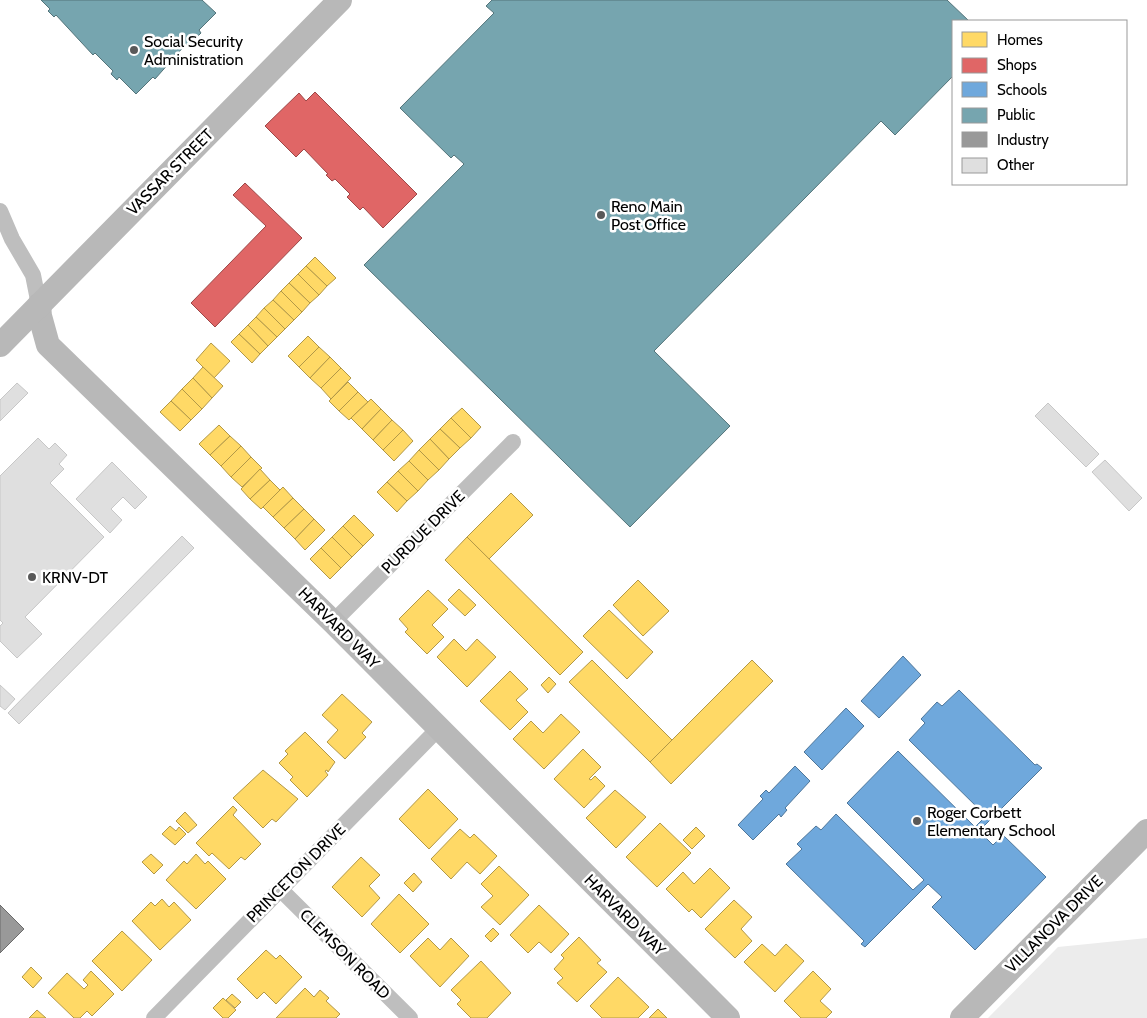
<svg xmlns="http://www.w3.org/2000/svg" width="1147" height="1018" viewBox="0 0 1147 1018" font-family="Cabin,sans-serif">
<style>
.green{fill:#ececec}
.homes{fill:#ffd966;stroke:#b29847}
.shops{fill:#e06666;stroke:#9d4747}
.schools{fill:#6fa8dc;stroke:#4e769a}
.public{fill:#76a5af;stroke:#53747a}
.industry{fill:#999;stroke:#6b6b6b}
.building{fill:#dfdfdf;stroke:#c7c7c7}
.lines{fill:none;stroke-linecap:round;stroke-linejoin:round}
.street{stroke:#bebebe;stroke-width:16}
.secondary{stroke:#b8b8b8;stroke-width:24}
.poi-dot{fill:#595959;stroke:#fff;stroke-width:2}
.labels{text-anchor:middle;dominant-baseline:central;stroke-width:5;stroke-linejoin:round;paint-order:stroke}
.poi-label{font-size:16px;fill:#000;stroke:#fff;text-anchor:start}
.street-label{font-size:16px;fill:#000;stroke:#fff}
</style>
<rect width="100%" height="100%" fill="#fff"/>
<polygon class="green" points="1147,938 1147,1018 988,1018 1058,947"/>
<g class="homes">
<polygon points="315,257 336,278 327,286 306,266"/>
<polygon points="306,266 327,286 319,295 298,274"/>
<polygon points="298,274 319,295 310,303 289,283"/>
<polygon points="289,283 310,303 302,312 281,291"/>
<polygon points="281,291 302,312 294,320 273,300"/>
<polygon points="273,300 294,320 285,329 264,308"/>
<polygon points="264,308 285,329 277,337 256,317"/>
<polygon points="256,317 277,337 268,346 248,325"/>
<polygon points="248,325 268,346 260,354 239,334"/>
<polygon points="239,334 260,354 252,363 231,342"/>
<polygon points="308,336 319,347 299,367 288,356"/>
<polygon points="211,343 230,361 214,378 196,360"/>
<polygon points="319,347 330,357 310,378 299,367"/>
<polygon points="330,357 341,368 321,388 310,378"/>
<polygon points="203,367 223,386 212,398 193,378"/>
<polygon points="341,368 351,378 331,399 321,388"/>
<polygon points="193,378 212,398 202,409 182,389"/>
<polygon points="348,382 358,392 339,411 329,401"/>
<polygon points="182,389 202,409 191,420 171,401"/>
<polygon points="358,392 368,402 349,420 339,411"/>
<polygon points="371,399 381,409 362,429 351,418"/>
<polygon points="171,401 191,420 180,431 160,412"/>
<polygon points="462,408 481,427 471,438 451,418"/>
<polygon points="381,409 392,420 373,440 362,429"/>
<polygon points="451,418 471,438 460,448 440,429"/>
<polygon points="392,420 403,430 383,450 373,440"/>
<polygon points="219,425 230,436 210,455 199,444"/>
<polygon points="440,429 460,448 449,459 430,439"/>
<polygon points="403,430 413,441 394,461 383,450"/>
<polygon points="230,436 241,446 221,466 210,455"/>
<polygon points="430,439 449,459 439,470 419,450"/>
<polygon points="241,446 251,457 231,477 221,466"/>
<polygon points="419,450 439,470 428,480 409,461"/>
<polygon points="251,457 262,468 242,487 231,477"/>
<polygon points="409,461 428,480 418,491 398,471"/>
<polygon points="260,469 270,480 250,499 241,489"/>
<polygon points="398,471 418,491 407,501 387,482"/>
<polygon points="270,480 280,490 261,509 250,499"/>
<polygon points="387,482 407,501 397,512 377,492"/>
<polygon points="283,487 293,498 273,517 263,507"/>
<polygon points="511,493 533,515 489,559 467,537"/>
<polygon points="293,498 304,509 284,528 273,517"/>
<polygon points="304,509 314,519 295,539 284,528"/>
<polygon points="354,515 374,535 363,546 343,526"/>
<polygon points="314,519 325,530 305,550 295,539"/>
<polygon points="343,526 363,546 352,557 332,537"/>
<polygon points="332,537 352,557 341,568 321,548"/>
<polygon points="467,537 583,652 560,675 445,560"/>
<polygon points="321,548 341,568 330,579 310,559"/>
<polygon points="638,580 669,611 643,636 613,605"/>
<polygon points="459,589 476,605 465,616 448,600"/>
<polygon points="428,590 448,609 432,625 444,637 427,654 405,632 408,629 399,619"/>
<polygon points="609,610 653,652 627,679 583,636"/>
<polygon points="454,639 466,651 477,639 496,657 467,687 437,657"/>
<polygon points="592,660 672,740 650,762 569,682"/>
<polygon points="752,660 773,681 671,784 650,762"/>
<polygon points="510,671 528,689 516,700 528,712 510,730 480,701"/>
<polygon points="549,677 556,684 548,693 541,685"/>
<polygon points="342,694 372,722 362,733 366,737 345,759 327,742 338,730 322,715"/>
<polygon points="561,714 580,732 544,769 513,739 531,721 543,733"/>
<polygon points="305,732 335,762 328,772 327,770 325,771 328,775 307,797 290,780 293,777 279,763 288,754 285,751"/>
<polygon points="583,749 601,767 589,779 591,780 595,776 605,786 584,808 554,779"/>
<polygon points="263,770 298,799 276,822 272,819 263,828 233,798"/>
<polygon points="428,789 458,819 429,849 399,819"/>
<polygon points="615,790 646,817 616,848 586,818"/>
<polygon points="233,806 237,810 233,815 261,844 245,860 241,857 229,869 212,853 209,856 196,843"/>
<polygon points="185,812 197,825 188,833 176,821"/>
<polygon points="660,823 691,853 657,887 626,857"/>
<polygon points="170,826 176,831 179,827 186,834 175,845 162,834"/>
<polygon points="696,827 705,836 692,849 683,840"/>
<polygon points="460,829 470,838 474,834 497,856 480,874 467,862 451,879 431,859"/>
<polygon points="151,854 163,865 154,874 142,862"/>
<polygon points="196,854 205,864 208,861 226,879 196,909 166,880 184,861 187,864"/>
<polygon points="361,857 380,875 369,886 380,898 362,917 332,887"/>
<polygon points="499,866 529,895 500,925 481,907 493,896 481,884"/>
<polygon points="710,868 730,888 701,918 692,909 689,912 666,889 683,872 694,884"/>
<polygon points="414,873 422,882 413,892 404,883"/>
<polygon points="399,894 429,924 400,953 371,924"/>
<polygon points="162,899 169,907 174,902 191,920 160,950 132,921 151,902 155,906"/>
<polygon points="734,900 752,917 741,929 752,941 735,958 705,929"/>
<polygon points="539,905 569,934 551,953 539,942 528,953 510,935"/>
<polygon points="493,928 499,934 491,942 485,936"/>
<polygon points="122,931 152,960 122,991 92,961"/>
<polygon points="579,937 601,960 597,963 607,972 577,1002 557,983 563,978 554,969 564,958 561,955"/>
<polygon points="428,938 440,950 451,938 469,956 440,987 410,956"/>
<polygon points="762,944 775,956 786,944 804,961 775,992 744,962"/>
<polygon points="266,950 276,959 280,955 302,977 276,1004 264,992 257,999 237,979"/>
<polygon points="481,961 511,993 487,1018 471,1018 457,1004 461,1000 451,990"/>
<polygon points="31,967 42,978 33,988 22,977"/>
<polygon points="91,971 114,994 92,1016 87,1011 80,1018 74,1018 48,993 67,973 84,989 88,985 83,980"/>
<polygon points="813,971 831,989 820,1001 832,1012 826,1018 801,1018 784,1001"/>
<polygon points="618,977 649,1007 638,1018 602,1018 590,1006"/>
<polygon points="305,988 314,997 320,990 329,998 326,1001 340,1014 336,1018 276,1018"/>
<polygon points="232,994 241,1002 235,1008 226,1000"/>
<polygon points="223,998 236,1010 228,1018 223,1018 213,1008"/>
<polygon points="658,1009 667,1018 649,1018"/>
<polygon points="37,1010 46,1018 29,1018"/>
</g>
<g class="shops">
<polygon points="315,92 417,194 383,228 363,207 360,210 347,197 350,194 335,179 332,181 326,175 328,174 304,149 296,157 265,126 299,93 306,101"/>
<polygon points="245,183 302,238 215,327 191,303 266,226 233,195"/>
</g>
<g class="schools">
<polygon points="903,656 921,675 879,718 861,701"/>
<polygon points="959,690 1035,765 1037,764 1042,768 979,831 993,845 1003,835 1046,877 975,950 932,907 942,897 928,884 865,947 861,944 864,941 786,864 802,849 797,844 816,826 821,830 836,814 913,890 924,880 847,803 898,751 975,827 986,816 909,740 925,723 921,719 937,702 942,706"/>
<polygon points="846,708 864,726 822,770 804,752"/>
<polygon points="795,766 810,781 785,808 787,810 781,817 779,814 753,840 738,825 763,799 760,796 766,790 769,793"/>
</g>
<g class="public">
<polygon points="41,0 202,0 216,13 199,30 201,33 188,46 186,44 155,79 153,77 136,94 119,77 117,80 111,74 113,71 95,53 93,55 56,15 54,17 48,11 50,9"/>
<polygon points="492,0 947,0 969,21 953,21 953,76 895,135 881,121 654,351 730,426 630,527 364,265 464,164 454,155 451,158 400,108 494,13 486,6"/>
</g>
<polygon class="industry" points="0,905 24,929 0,953"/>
<g class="building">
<polygon points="17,383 28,393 0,421 0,400"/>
<polygon points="1048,403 1099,454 1086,467 1035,416"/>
<polygon points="38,438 49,449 55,443 67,455 59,464 64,469 50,483 104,537 25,617 42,634 17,658 0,641 0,626 3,623 0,620 0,476"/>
<polygon points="1105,460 1142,498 1129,511 1092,472"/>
<polygon points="112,462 147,497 135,509 123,497 111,509 122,520 110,533 76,499"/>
<polygon points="182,536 194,548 19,724 8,713"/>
<polygon points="0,685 15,699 5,710 0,706"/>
</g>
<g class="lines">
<g class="street">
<polyline points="0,211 12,239 33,275 39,305"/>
<polyline points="333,622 513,442"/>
<polyline points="280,889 410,1018"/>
<polyline points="154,1018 439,728"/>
</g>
<g class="secondary">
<polyline points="39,305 40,316 48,345 333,622 728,1018"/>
<polyline points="0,345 340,0"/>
<polyline points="962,1018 1147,831"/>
</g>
</g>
<g class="poi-dot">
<circle cx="134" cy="50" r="5"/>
<circle cx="601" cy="215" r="5"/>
<circle cx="32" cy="577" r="5"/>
<circle cx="917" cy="821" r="5"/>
</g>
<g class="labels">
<g class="poi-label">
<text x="144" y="41">Social Security<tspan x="144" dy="18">Administration</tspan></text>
<text x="611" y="206">Reno Main<tspan x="611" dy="18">Post Office</tspan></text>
<text x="42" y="577">KRNV-DT</text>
<text x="927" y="812">Roger Corbett<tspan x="927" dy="18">Elementary School</tspan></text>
</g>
<g class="street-label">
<text transform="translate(170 172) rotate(-45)">VASSAR STREET</text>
<text transform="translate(423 532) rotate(-45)">PURDUE DRIVE</text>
<text transform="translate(339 628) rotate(45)">HARVARD WAY</text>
<text transform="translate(296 873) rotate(-45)">PRINCETON DRIVE</text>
<text transform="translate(625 915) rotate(45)">HARVARD WAY</text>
<text transform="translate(1054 924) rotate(-45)">VILLANOVA DRIVE</text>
<text transform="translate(345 954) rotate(45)">CLEMSON ROAD</text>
</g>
</g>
<rect x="952" y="20" width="175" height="165" fill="#ffffff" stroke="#999999"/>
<rect x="962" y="32" width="25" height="15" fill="#ffd966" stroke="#999999"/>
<text x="997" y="45" font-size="15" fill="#000000">Homes</text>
<rect x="962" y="58" width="25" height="15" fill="#e06666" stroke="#999999"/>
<text x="997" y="70" font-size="15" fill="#000000">Shops</text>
<rect x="962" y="82" width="25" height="15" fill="#6fa8dc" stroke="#999999"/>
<text x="997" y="95" font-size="15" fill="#000000">Schools</text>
<rect x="962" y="108" width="25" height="15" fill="#76a5af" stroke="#999999"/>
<text x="997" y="120" font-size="15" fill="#000000">Public</text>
<rect x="962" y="132" width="25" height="15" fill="#999999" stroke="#999999"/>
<text x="997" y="145" font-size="15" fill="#000000">Industry</text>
<rect x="962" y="158" width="25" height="15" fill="#dfdfdf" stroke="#999999"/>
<text x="997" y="170" font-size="15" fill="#000000">Other</text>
</svg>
